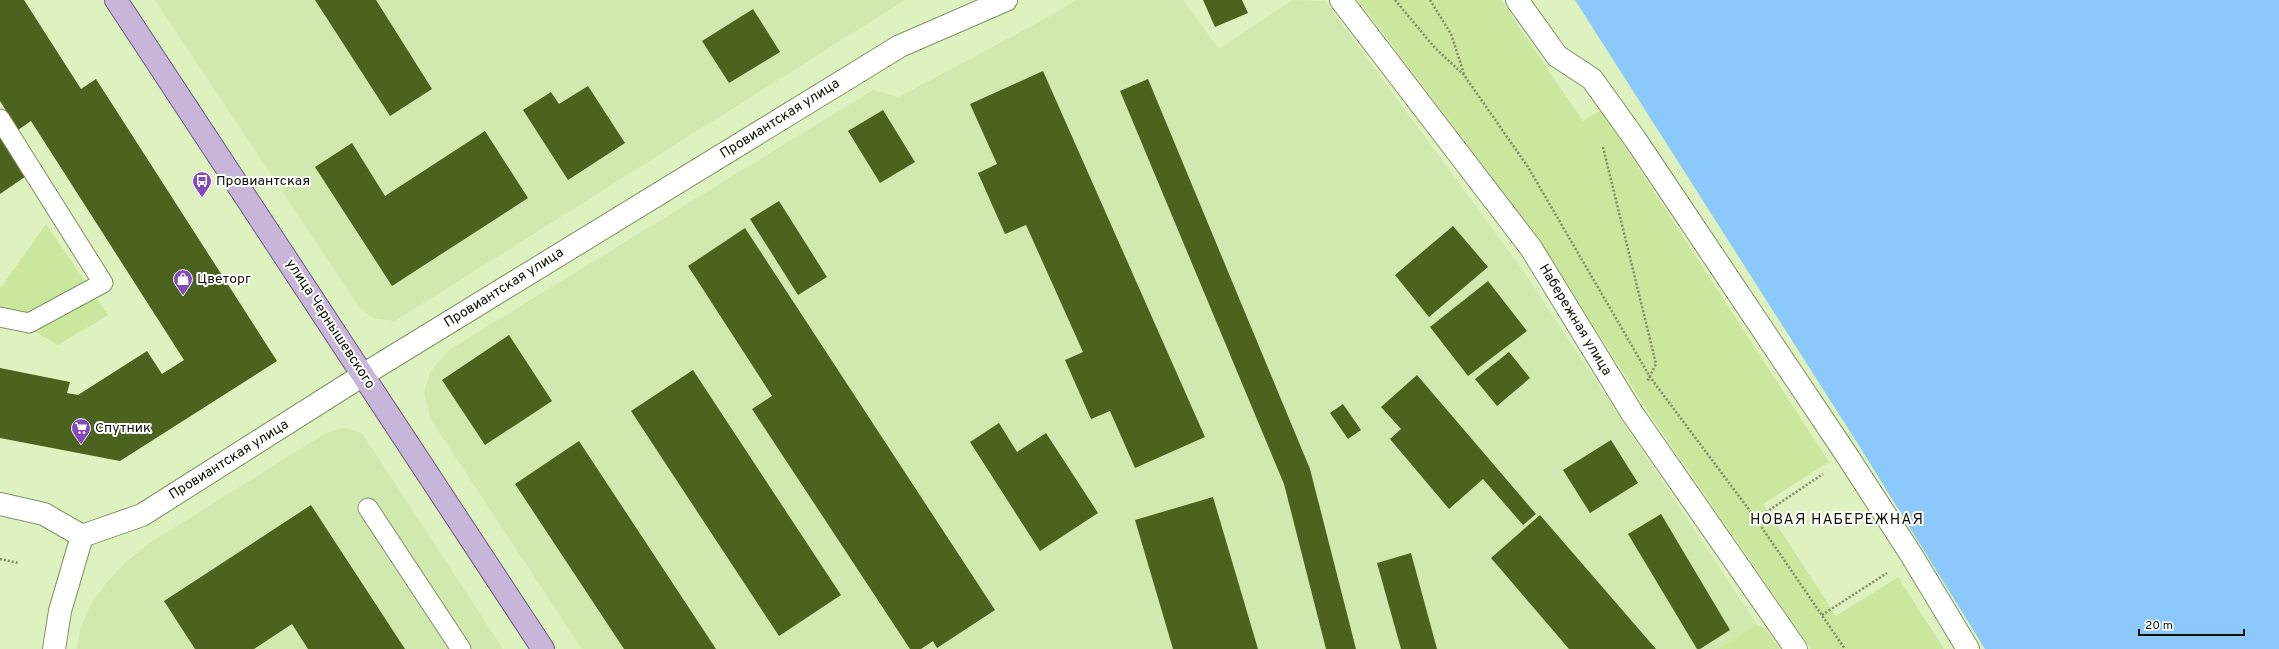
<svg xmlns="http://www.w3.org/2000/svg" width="2279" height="649" viewBox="0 0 2279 649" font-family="Overpass,sans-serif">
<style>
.built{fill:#d1e8ae}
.green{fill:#cbe79e}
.water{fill:#8bc8fc}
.building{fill:#4c631f}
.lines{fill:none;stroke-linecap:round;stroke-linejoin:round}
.lane-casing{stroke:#809263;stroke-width:21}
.street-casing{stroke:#809263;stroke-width:24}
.primary-casing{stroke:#6d5c7e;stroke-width:24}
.path{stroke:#7e8b68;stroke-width:2.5;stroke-dasharray:2 2;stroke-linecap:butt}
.lane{stroke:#fff;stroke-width:19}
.street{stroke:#fff;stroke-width:22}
.primary{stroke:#c7b5da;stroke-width:22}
.labels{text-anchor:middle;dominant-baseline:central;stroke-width:4;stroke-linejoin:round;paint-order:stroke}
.street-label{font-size:14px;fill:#0d1303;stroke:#fff}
.poi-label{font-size:14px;fill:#0d1303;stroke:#fff;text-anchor:start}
.neighbourhood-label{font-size:15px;letter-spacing:1px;fill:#0d1303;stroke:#fff}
</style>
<rect width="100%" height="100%" fill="#def2bf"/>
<g class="built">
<polygon points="155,0 905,0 395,321 374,318 360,308"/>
<polygon points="1075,0 1183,0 1219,49 1293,0 1325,1 1524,272 1757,625 1717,649 582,649 431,420 424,393 430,372 449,350 873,90 899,97 1050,16"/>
<polygon points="344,428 362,433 503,649 77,649 80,629 90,606 106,583 128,560 150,543 326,433"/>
</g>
<g class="green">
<polygon points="1358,0 1501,0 1583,121 1601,110 1829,462 1763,504 1836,616 1898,577 1944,649 1811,649 1650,415 1536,235"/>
<polygon points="46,224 108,315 58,345 0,312 0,289"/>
<polygon points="1757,625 1766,629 1780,649 1717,649"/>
</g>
<polygon class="water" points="1575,0 2279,0 2279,649 1985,649 1858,444"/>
<g class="building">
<polygon points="0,0 24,0 81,89 96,79 277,361 120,461 0,438 0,368 70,382 67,393 78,395 147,351 162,374 184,360 31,121 18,130 0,101"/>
<polygon points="315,0 376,0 432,89 390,116"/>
<polygon points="1203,0 1242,0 1248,13 1215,27"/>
<polygon points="753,9 780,52 729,83 702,41"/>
<polygon points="1043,71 1205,437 1135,468 1110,411 1091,419 1065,360 1083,352 1026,225 1005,234 978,173 997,164 970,104"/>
<polygon points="1148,79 1310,469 1356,649 1326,649 1284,484 1120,91"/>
<polygon points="588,86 625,143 568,180 523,110 551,92 559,104"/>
<polygon points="883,110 915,162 880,183 848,131"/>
<polygon points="485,131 528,198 392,286 315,167 352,143 385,196"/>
<polygon points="0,136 29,174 0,194"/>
<polygon points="779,201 827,277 798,295 750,219"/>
<polygon points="1453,226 1488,267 1429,317 1395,275"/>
<polygon points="745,228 995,610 937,648 933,641 921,649 910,649 752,409 772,396 688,266"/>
<polygon points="1488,281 1527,331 1468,376 1430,327"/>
<polygon points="509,335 552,401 485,445 442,380"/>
<polygon points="1509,352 1530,378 1497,406 1475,379"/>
<polygon points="693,370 841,595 779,636 631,411"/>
<polygon points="1417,375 1536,514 1523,525 1483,479 1449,509 1390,439 1401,429 1381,407"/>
<polygon points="1343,404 1361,430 1348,439 1330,413"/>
<polygon points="999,423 1017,452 1046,433 1098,513 1040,551 970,442"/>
<polygon points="1611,440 1638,483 1590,513 1563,470"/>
<polygon points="579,441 716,649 624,649 515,484"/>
<polygon points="1213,497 1258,649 1173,649 1135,520"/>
<polygon points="311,505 405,649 308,649 292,624 254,649 195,649 164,601"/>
<polygon points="1661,514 1730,630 1700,649 1697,649 1628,534"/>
<polygon points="1540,515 1656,649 1569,649 1491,558"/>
<polygon points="1411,553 1437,649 1401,649 1377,563"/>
</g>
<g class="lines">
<g class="lane-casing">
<g id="lane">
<polyline points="0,119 103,283 29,323 0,317"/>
<polyline points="368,508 461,649"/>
</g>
</g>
<g class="street-casing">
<g id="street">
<polyline points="1341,0 1531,248 1632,413 1796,649"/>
<polyline points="1517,0 1557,56 1592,79 1635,139 1848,457 1912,556 1968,649"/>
<polyline points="0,504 44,514 82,536 142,515 363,375 900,46 1006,0"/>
<polyline points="54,649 60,611 82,536"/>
</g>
</g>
<g class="primary-casing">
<polyline id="primary" points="116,0 543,649"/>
</g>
<g class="path">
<polyline points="1395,0 1435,48 1464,75 1528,167 1650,377 1756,519 1845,649"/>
<polyline points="1430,0 1451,34 1464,74"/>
<polyline points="1603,147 1656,364 1647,382"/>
<polyline points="1756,519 1823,474"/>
<polyline points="0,559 19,563"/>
<polyline points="1822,615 1887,573"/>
</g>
<use href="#lane" class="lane"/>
<use href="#street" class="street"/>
<use href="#primary" class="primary"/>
</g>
<defs>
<g id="bus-pin" transform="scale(1)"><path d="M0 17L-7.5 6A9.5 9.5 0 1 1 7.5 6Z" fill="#8648bd" stroke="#fff"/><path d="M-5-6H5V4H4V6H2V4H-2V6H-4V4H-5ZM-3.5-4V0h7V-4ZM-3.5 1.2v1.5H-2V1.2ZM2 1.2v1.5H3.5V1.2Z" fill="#fff"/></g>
<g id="shop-pin" transform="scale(1)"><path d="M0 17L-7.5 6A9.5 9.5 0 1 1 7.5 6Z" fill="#8648bd" stroke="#fff"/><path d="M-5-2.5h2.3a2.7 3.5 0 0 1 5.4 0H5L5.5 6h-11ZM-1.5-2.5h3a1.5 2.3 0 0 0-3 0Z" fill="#fff"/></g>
<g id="supermarket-pin" transform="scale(1)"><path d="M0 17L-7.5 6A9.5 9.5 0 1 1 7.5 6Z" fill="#8648bd" stroke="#fff"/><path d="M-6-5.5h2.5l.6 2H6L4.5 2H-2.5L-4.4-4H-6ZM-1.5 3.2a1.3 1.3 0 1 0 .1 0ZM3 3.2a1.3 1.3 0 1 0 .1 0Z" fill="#fff"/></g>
</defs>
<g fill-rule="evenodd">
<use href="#bus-pin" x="202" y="181"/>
<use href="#shop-pin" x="183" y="279"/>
<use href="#supermarket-pin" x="81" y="428"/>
</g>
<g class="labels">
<g class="street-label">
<text transform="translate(780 119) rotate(-32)">Провиантская улица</text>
<text transform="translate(504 288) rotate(-32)">Провиантская улица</text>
<text transform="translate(1575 320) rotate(59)">Набережная улица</text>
<text transform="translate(330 324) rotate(57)">улица Чернышевского</text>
<text transform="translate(229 460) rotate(-32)">Провиантская улица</text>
</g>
<g class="poi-label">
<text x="216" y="181">Провиантская</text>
<text x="197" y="279">Цветорг</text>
<text x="95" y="428">Спутник</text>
</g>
<g class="neighbourhood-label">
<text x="1837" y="520">НОВАЯ НАБЕРЕЖНАЯ</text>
</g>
</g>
<path d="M2139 629v6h105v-6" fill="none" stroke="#0d1303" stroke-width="2"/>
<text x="2145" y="629" font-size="12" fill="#0d1303" stroke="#ffffff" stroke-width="3" paint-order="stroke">20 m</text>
</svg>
